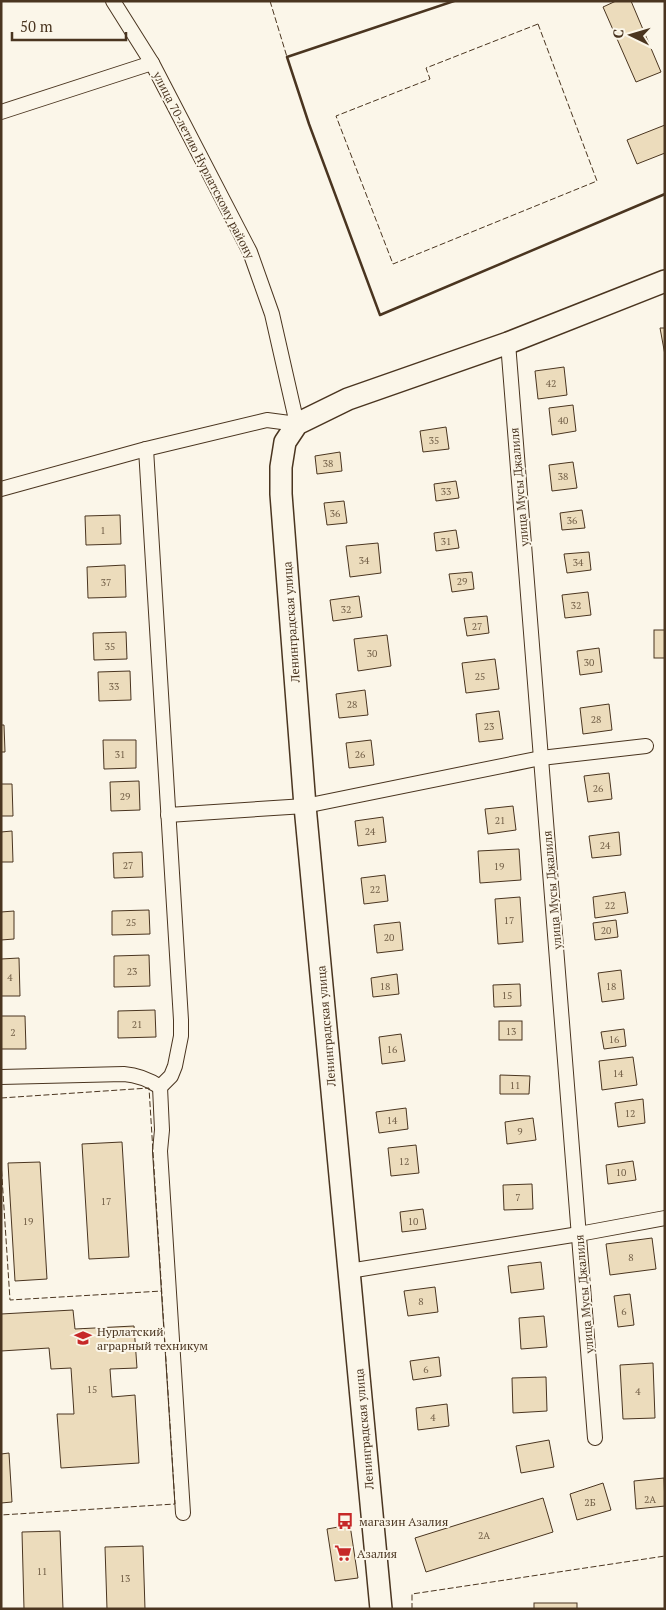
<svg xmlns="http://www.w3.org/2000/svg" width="666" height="1610" viewBox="0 0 666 1610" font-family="'PT Serif',serif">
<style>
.building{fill:#ecdcbc;stroke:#4a3520}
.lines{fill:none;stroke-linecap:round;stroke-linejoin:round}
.minor-casing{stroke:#4a3520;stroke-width:16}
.primary-casing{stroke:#4a3520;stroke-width:24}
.minor{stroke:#fbf6e9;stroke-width:14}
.primary{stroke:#fbf6e9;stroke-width:21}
.fence{stroke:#4a3520;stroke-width:1;stroke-dasharray:6 2.5;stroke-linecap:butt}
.wall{stroke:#4a3520;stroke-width:2.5}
.labels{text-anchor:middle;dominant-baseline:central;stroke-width:4;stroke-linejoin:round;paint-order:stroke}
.number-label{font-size:10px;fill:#725f47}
.street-label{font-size:12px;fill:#4a3520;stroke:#fbf6e9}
.poi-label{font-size:12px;fill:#4a3520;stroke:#fbf6e9;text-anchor:start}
</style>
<rect width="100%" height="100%" fill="#fbf6e9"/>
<g class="building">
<polygon points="616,1 631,1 661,72 636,82 603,7"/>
<polygon points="665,125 665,153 637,164 627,140"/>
<polygon points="660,328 665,328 665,355"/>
<polygon points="564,367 567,395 538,399 535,371"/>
<polygon points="573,405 576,431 552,435 549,408"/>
<polygon points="446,427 449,449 423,452 420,431"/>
<polygon points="340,452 342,471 317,474 315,456"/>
<polygon points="573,462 577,488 552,491 549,465"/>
<polygon points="456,481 459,498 436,501 434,484"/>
<polygon points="344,501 347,523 327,525 324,503"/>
<polygon points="582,510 585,528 562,530 560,513"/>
<polygon points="120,515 121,544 86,545 85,516"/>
<polygon points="456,530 459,548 436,551 434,533"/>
<polygon points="378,543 381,573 350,577 346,546"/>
<polygon points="589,552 591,570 567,573 564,554"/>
<polygon points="125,565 126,597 88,598 87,567"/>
<polygon points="472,572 474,589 452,592 449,574"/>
<polygon points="588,592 591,615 565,618 562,595"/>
<polygon points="359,596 362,617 333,621 330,600"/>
<polygon points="487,616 489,633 467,636 464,618"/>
<rect x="654" y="630" width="11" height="28"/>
<polygon points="126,632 127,659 94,660 93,633"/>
<polygon points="387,635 391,666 358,671 354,639"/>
<polygon points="599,648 602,672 580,675 577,651"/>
<polygon points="495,659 499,689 466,693 462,663"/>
<polygon points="130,671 131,700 99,701 98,672"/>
<polygon points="365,690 368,715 339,718 336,694"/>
<polygon points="609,704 612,730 583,734 580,708"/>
<polygon points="499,711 503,739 479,742 476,714"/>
<polygon points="1,725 4,725 5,752 1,752"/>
<polygon points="103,740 136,740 136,768 104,769"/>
<polygon points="371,740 374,765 349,768 346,743"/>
<polygon points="609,773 612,799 588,802 584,776"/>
<polygon points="139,781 140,810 111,811 110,782"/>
<polygon points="1,784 12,784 13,816 1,816"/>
<polygon points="513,806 516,830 488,834 485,809"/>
<polygon points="383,817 386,842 358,846 355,821"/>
<polygon points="12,831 13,862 1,862 1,832"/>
<polygon points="619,832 621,855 592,858 589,836"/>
<polygon points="519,849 521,880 480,883 478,851"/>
<polygon points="142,852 143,877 114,878 113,853"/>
<polygon points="385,875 388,901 364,904 361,878"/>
<polygon points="625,892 628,913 595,918 593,897"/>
<polygon points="520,897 523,942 498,944 495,899"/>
<polygon points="149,910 150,934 112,935 112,911"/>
<polygon points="14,911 14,939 1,940 1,912"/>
<polygon points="616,920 618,937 595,940 593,923"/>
<polygon points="400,922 403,950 377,953 374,925"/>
<polygon points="149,955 150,986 114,987 114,956"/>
<polygon points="19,958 20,996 1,996 1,959"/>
<polygon points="621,970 624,999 602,1002 598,973"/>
<polygon points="397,974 399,994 373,997 371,978"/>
<polygon points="520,984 521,1006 494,1007 493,985"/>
<polygon points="155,1010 156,1037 118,1038 118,1011"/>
<polygon points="1,1016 25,1016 26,1049 1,1049"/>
<rect x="499" y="1021" width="23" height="19"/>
<polygon points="624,1029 626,1046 604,1049 601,1032"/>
<polygon points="401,1034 405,1061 382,1064 379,1037"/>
<polygon points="633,1057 637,1085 602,1090 599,1061"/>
<polygon points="500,1075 530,1076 529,1094 500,1094"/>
<polygon points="643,1099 645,1123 618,1127 615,1103"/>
<polygon points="406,1108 408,1129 379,1133 376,1112"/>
<polygon points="533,1118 536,1140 507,1144 505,1122"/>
<polygon points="122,1142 129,1257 89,1259 82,1144"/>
<polygon points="416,1145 419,1173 391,1176 388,1148"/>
<polygon points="633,1161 636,1180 608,1184 606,1165"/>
<polygon points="40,1162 47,1279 15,1281 8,1163"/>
<polygon points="532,1184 533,1209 504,1210 503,1185"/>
<polygon points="423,1209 426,1229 402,1232 400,1212"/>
<polygon points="652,1238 656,1269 610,1275 606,1244"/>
<polygon points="541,1262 544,1289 511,1293 508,1266"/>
<polygon points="435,1287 438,1312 408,1316 404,1291"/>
<polygon points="630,1294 634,1325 618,1327 614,1296"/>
<polygon points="73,1310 75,1329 134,1326 137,1368 110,1369 112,1397 135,1395 139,1463 61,1468 57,1414 74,1414 71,1368 51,1369 49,1348 1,1351 1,1314"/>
<polygon points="544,1316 547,1347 521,1349 519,1318"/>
<polygon points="439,1357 441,1376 413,1380 410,1361"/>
<polygon points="653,1363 655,1418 623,1419 620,1365"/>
<polygon points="546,1377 547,1411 513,1413 512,1378"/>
<polygon points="447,1404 449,1426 418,1430 416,1408"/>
<polygon points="549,1440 554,1467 521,1473 516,1446"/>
<polygon points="9,1453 12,1502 1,1503 1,1454"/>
<polygon points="664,1478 665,1506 636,1509 634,1481"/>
<polygon points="603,1483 611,1510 577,1520 570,1494"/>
<polygon points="543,1498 553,1532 426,1572 415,1538"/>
<polygon points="350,1525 358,1578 335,1581 327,1529"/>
<polygon points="60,1531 63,1609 24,1609 22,1532"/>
<polygon points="143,1546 145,1609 107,1609 105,1547"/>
<rect x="534" y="1603" width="43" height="6"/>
</g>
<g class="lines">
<g class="minor-casing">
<g id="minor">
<polyline points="1,112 152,63"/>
<polyline points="508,343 595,1438"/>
<polyline points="1,489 146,449 267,420 297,424 272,314 250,252 152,63 113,1"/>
<polyline points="168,815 305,806 541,758 646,746"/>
<path d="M1 1077 124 1074C138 1075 148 1079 160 1087L171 1076 175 1066 181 1036V1020L146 449"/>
<polyline points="160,1087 162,1130 160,1151 183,1513"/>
<polyline points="349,1271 579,1234 665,1218"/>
</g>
</g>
<g class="primary-casing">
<polyline id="primary" points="381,1609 305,806 281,494 281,467 285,442 297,424 348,399 508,343 665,281"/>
</g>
<use href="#minor" class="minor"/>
<use href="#primary" class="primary"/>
<g class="fence">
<polyline points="270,1 287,57"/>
<polygon points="538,24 597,181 393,264 336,116 430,79 426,68"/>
<polyline points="1,1098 149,1088 175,1504 1,1515"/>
<polyline points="1,1162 10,1300 162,1291"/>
<polyline points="412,1609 412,1594 665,1556"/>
</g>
<polyline class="wall" points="454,1 287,57 309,124 380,315 665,194"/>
</g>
<defs>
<g id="university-bare" transform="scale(1.35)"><path d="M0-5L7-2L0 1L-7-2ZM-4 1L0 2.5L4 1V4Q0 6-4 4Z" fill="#c62828" stroke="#fbf6e9" stroke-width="2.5" paint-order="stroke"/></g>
<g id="bus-bare" transform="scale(1.35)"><path d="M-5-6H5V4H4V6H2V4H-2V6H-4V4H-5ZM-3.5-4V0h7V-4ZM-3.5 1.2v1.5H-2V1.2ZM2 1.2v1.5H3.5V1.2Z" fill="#c62828" stroke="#fbf6e9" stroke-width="2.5" paint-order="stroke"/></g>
<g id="supermarket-bare" transform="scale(1.35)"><path d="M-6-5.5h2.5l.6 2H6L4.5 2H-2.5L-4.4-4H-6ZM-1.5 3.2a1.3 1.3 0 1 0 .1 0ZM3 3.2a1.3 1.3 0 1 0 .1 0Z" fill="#c62828" stroke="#fbf6e9" stroke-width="2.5" paint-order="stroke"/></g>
</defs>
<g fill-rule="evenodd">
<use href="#university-bare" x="83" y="1338"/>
<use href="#bus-bare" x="345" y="1521"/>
<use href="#supermarket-bare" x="343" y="1553"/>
</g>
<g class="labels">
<g class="number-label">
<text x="551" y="383">42</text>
<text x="563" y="420">40</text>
<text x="434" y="440">35</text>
<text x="328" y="463">38</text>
<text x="563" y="476">38</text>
<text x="446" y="491">33</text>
<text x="335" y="513">36</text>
<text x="572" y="520">36</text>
<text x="103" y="530">1</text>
<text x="446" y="541">31</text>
<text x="364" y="560">34</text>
<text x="578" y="562">34</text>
<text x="462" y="581">29</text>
<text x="106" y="582">37</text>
<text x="576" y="605">32</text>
<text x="346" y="609">32</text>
<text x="477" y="626">27</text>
<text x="110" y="646">35</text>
<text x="372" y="653">30</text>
<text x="589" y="662">30</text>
<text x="480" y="676">25</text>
<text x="114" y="686">33</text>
<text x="352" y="704">28</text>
<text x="596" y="719">28</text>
<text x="489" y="726">23</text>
<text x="120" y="754">31</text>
<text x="360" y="754">26</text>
<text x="598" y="788">26</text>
<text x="125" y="796">29</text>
<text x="500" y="820">21</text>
<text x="370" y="831">24</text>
<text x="605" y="845">24</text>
<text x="128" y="865">27</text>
<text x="499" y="866">19</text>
<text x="375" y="889">22</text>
<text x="610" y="905">22</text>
<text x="509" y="920">17</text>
<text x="131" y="922">25</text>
<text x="606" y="930">20</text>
<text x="389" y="937">20</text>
<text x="132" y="971">23</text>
<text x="10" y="977">4</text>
<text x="385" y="986">18</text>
<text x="611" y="986">18</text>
<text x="507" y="995">15</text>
<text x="137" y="1024">21</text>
<text x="511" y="1031">13</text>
<text x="13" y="1032">2</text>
<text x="614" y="1039">16</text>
<text x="392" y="1049">16</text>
<text x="618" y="1073">14</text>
<text x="515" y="1085">11</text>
<text x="630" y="1113">12</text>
<text x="392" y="1120">14</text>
<text x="520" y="1131">9</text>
<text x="404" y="1161">12</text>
<text x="621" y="1172">10</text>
<text x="518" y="1197">7</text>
<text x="106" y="1201">17</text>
<text x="28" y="1221">19</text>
<text x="413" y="1221">10</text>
<text x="631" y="1257">8</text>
<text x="421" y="1301">8</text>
<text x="624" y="1311">6</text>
<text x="426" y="1369">6</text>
<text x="92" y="1389">15</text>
<text x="638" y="1391">4</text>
<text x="433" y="1417">4</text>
<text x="650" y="1499">2А</text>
<text x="590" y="1502">2Б</text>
<text x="484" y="1535">2А</text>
<text x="42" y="1571">11</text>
<text x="125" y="1578">13</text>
</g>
<g class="street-label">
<text transform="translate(204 165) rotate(63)">улица 70-летию Нурлатскому району</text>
<text transform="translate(519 487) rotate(-95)">улица Мусы Джалиля</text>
<text transform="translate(291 622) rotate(-94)">Ленинградская улица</text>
<text transform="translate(552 890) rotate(-95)">улица Мусы Джалиля</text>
<text transform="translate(326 1026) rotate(-95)">Ленинградская улица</text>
<text transform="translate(584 1294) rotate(-95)">улица Мусы Джалиля</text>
<text transform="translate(364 1429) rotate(-95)">Ленинградская улица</text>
</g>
<g class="poi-label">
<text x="97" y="1331">Нурлатский<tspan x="97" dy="14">аграрный техникум</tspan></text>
<text x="359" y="1521">магазин Азалия</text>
<text x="357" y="1553">Азалия</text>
</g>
</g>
<rect width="666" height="1610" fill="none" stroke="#4a3520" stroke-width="5"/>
<g transform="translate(631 35) rotate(275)" stroke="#fbf6e9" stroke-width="4" paint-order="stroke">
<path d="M0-4L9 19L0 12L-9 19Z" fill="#4a3520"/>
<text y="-8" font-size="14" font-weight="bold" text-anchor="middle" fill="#4a3520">С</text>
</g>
<path d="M12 32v8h114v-8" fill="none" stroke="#4a3520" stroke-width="2.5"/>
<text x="20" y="32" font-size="15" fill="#4a3520" stroke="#fbf6e9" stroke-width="4" paint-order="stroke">50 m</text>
</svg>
